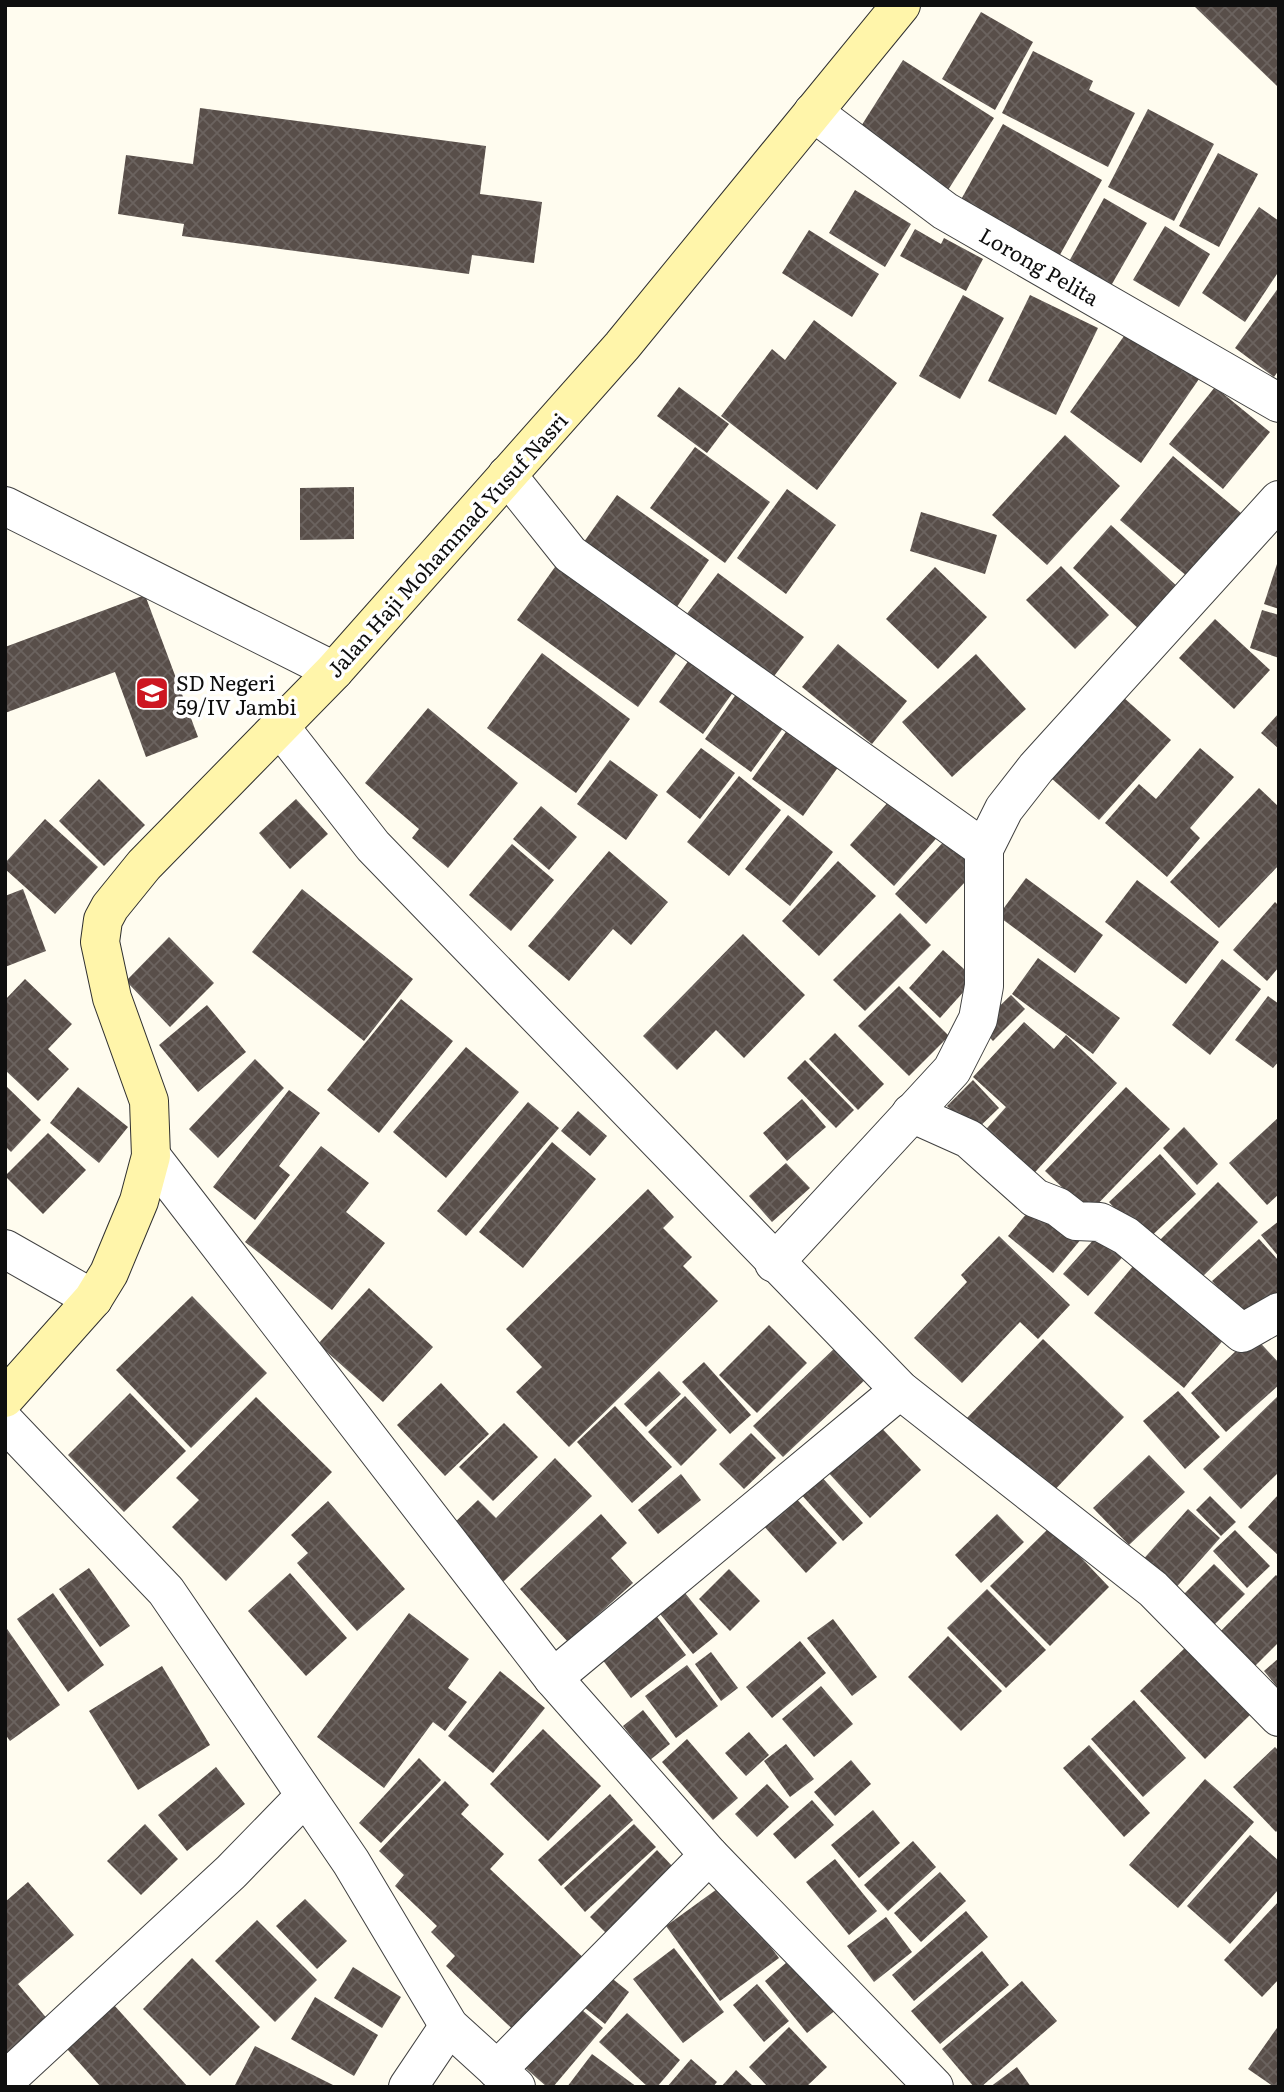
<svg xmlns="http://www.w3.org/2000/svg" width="1284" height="2092" viewBox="0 0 1284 2092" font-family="Literata,serif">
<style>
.building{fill:url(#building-cross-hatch)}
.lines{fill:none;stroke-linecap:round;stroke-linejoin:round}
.street-casing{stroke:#414141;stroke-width:40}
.secondary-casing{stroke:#303030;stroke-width:40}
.street{stroke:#fff;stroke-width:38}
.secondary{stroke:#fff5aa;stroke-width:38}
.labels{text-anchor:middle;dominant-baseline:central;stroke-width:7;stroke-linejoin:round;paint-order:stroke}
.street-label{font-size:21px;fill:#0e0e0e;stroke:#fff}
.poi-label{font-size:21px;fill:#0e0e0e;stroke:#fff;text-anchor:start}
</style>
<defs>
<pattern id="building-cross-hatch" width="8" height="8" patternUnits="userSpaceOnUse" patternTransform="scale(1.75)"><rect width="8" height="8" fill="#584e49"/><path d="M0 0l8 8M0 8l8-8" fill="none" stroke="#6b635f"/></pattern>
</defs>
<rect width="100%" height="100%" fill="#fffcef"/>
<g class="building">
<polygon points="1193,5 1279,5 1279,85 1277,86"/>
<polygon points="981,12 1033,42 995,110 942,79"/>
<polygon points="1033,51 1093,81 1089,90 1135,113 1108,167 1002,113"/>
<polygon points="903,60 994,118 948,190 858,131"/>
<polygon points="200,108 486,146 480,194 542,202 534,263 472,255 469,274 182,236 184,224 118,214 126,155 193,164"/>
<polygon points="1148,109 1214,144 1174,221 1108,187"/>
<polygon points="1003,124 1102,180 1057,260 958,205"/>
<polygon points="1218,153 1258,174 1219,247 1179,226"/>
<polygon points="855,190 911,224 885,267 829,233"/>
<polygon points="1104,198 1147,223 1108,291 1066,267"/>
<polygon points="1259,207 1279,221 1279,271 1245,322 1202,293"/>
<polygon points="1165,226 1210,254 1179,307 1133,280"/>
<polygon points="915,229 941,244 944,238 983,259 966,291 900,256"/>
<polygon points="809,230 879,274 852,317 782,273"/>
<polygon points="1279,287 1279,370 1274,377 1235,348"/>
<polygon points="963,295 1004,318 960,399 919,376"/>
<polygon points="1030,295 1098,328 1056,415 988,381"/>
<polygon points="814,320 897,383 817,490 721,416 772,349 785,360"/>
<polygon points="1129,329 1199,379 1141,463 1070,412"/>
<polygon points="679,387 729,424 707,453 657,416"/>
<polygon points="1215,387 1270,432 1223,489 1169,444"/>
<polygon points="1065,435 1120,486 1047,565 992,515"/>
<polygon points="695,447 770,502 725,563 650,508"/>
<polygon points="1173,456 1241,513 1188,577 1120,520"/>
<polygon points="354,487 354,539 300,540 300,488"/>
<polygon points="787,489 836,525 786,594 737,558"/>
<polygon points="617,495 709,560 672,614 579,549"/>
<polygon points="921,512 997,535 985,574 910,551"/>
<polygon points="1111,525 1180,589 1141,631 1073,568"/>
<polygon points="560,560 681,647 638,707 517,620"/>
<polygon points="1278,561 1279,561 1279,609 1264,604"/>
<polygon points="1061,566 1109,615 1075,649 1026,600"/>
<polygon points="935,567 987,617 938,669 886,619"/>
<polygon points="718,573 804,637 768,684 683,619"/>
<polygon points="145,595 198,737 146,757 115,672 5,713 5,647"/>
<polygon points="1262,610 1279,615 1279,658 1250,648"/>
<polygon points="1215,619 1270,670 1234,709 1179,658"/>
<polygon points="838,644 907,701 872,744 802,687"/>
<polygon points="542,653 630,719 576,793 487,728"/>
<polygon points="694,653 739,684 703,734 659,702"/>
<polygon points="976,654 1026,709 952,777 902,722"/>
<polygon points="739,690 786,724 751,772 705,739"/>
<polygon points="1123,697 1171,740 1099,820 1051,778"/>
<polygon points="428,708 518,783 448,868 412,838 419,829 365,783"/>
<polygon points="1279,713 1279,749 1261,733"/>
<polygon points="788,729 839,766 803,816 752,779"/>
<polygon points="701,748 735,773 700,819 666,792"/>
<polygon points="1200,748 1234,777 1190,828 1200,838 1167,877 1105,823 1139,784 1156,799"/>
<polygon points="610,760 658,795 626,840 577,804"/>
<polygon points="739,776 781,810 729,876 687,842"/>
<polygon points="99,779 145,825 104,866 59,821"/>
<polygon points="1259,788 1279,807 1279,865 1219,928 1170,882"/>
<polygon points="898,791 942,832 894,886 850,845"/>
<polygon points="296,799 328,834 290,869 259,833"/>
<polygon points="541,806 577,837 549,870 513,839"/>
<polygon points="788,815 833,852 790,906 745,869"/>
<polygon points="45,819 98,867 55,914 5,869 5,863"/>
<polygon points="948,837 979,867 926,924 895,894"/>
<polygon points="512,844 554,880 511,931 469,895"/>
<polygon points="609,851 668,902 631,945 613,929 569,981 528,946"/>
<polygon points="838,861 876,896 819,956 782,921"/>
<polygon points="1026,878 1103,935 1075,973 998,916"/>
<polygon points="1137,880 1219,942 1186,984 1105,922"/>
<polygon points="23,889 46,951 5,967 5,896"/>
<polygon points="302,889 413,979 364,1041 252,952"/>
<polygon points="1275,902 1279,906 1279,967 1267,981 1233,950"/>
<polygon points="900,913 931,945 865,1011 833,980"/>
<polygon points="743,934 805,995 744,1058 716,1030 677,1070 643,1036"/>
<polygon points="169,937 214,983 170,1027 126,981"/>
<polygon points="943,950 975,979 940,1018 909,988"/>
<polygon points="1038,958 1120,1018 1093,1054 1012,994"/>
<polygon points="1222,959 1261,989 1210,1055 1172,1025"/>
<polygon points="25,979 72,1024 48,1049 69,1069 38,1101 5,1070 5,1000"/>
<polygon points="899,986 949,1036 909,1076 858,1026"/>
<polygon points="1011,995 1025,1009 993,1041 979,1026"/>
<polygon points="1268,996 1279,1004 1279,1061 1273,1068 1235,1040"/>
<polygon points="401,999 453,1041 379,1133 327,1090"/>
<polygon points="207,1005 246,1052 198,1092 159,1045"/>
<polygon points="1024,1022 1054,1049 1066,1035 1117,1083 1026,1182 979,1137 1006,1107 973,1077"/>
<polygon points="835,1033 884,1084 858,1110 809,1059"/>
<polygon points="466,1047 519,1092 446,1178 393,1132"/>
<polygon points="255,1059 284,1088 218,1158 189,1129"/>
<polygon points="805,1060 854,1110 836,1128 787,1078"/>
<polygon points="973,1080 999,1108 973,1133 947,1106"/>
<polygon points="5,1085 41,1120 11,1152 5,1146"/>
<polygon points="78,1087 128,1127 99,1163 50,1123"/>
<polygon points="1126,1087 1170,1129 1089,1213 1045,1171"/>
<polygon points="289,1090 320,1113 279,1166 290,1175 255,1220 213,1187"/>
<polygon points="802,1099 826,1127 787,1161 763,1133"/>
<polygon points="528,1102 559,1128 466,1236 437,1211"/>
<polygon points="578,1111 607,1136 590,1156 561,1131"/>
<polygon points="1279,1117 1279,1194 1267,1205 1229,1163"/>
<polygon points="1184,1127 1218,1164 1197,1185 1163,1148"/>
<polygon points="48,1133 86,1170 43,1214 5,1176"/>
<polygon points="552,1142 596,1179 523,1268 479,1232"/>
<polygon points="321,1146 369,1183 346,1212 385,1243 332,1310 245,1242"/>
<polygon points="1160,1154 1196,1194 1145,1242 1109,1202"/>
<polygon points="786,1163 810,1188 772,1222 749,1196"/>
<polygon points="1218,1182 1258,1222 1198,1281 1158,1242"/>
<polygon points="648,1189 674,1217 663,1228 692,1257 683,1266 718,1301 569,1447 516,1392 542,1367 506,1329"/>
<polygon points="1037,1201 1082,1238 1053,1273 1008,1236"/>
<polygon points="1279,1221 1279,1257 1261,1235"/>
<polygon points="1103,1229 1128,1251 1088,1296 1063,1274"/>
<polygon points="999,1236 1070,1305 1038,1339 1020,1322 962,1383 914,1338 967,1282 961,1275"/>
<polygon points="1259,1239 1279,1261 1279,1293 1247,1321 1212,1281"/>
<polygon points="1134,1265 1224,1339 1184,1388 1094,1313"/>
<polygon points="369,1288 433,1347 383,1402 318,1344"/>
<polygon points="192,1296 267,1373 191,1448 116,1370"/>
<polygon points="769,1325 807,1363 757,1413 719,1375"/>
<polygon points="1253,1335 1279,1363 1279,1385 1226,1432 1191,1393"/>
<polygon points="1043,1339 1124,1417 1048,1497 966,1419"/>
<polygon points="838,1345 868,1377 783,1457 753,1426"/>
<polygon points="704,1362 751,1415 730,1434 682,1382"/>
<polygon points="659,1371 681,1394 646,1427 624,1404"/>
<polygon points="441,1383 489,1434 445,1476 397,1425"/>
<polygon points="1178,1391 1220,1437 1185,1469 1143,1421"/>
<polygon points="130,1393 186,1451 124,1512 68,1455"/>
<polygon points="1279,1395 1279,1472 1241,1509 1203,1469"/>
<polygon points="685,1396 717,1430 681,1466 648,1432"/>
<polygon points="256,1397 332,1472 226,1581 172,1527 199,1500 176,1478"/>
<polygon points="615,1406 672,1467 632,1503 577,1442"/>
<polygon points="876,1422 921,1470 870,1518 826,1470"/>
<polygon points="504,1423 538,1457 493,1501 459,1467"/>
<polygon points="751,1433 776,1458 744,1489 719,1464"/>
<polygon points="1149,1455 1185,1492 1129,1545 1093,1508"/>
<polygon points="555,1458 592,1496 503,1582 450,1527 478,1500 496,1518"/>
<polygon points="681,1474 701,1500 658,1534 638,1510"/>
<polygon points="819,1474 863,1523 843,1541 799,1492"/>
<polygon points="792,1494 837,1543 806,1573 761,1523"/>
<polygon points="1279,1494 1279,1556 1248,1527"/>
<polygon points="1210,1496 1236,1522 1221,1536 1196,1510"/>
<polygon points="328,1501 405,1589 357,1631 297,1563 308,1553 291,1535"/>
<polygon points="1188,1509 1220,1538 1172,1592 1140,1563"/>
<polygon points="601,1514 627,1543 611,1558 633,1583 568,1642 520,1589"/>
<polygon points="997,1514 1024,1542 981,1583 955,1555"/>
<polygon points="1051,1526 1109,1587 1050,1646 990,1586"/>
<polygon points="1235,1530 1270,1566 1247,1588 1213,1551"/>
<polygon points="1214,1564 1245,1594 1205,1634 1175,1603"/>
<polygon points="89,1568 130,1626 100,1647 59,1589"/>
<polygon points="729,1569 760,1601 730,1631 699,1599"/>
<polygon points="290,1573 347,1638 306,1676 248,1611"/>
<polygon points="1276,1575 1279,1578 1279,1642 1249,1672 1214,1638"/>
<polygon points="681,1588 718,1634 693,1654 656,1609"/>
<polygon points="987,1589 1046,1650 1006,1688 947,1628"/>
<polygon points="53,1593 104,1665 68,1692 17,1619"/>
<polygon points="409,1613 469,1659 448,1688 467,1702 445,1731 433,1722 384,1788 317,1737"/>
<polygon points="654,1613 686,1655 631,1698 599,1655"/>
<polygon points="833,1619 877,1677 852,1696 807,1638"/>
<polygon points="5,1626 60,1705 10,1741 5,1734"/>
<polygon points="948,1636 1002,1691 961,1731 908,1677"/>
<polygon points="800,1641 826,1673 772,1718 746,1687"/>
<polygon points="1188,1645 1252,1713 1205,1759 1140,1691"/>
<polygon points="711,1652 738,1688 721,1701 695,1664"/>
<polygon points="1279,1658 1279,1689 1264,1671"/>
<polygon points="687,1665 718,1706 676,1738 645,1696"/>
<polygon points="162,1666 210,1745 138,1790 89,1711"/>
<polygon points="500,1671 545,1708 493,1773 448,1736"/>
<polygon points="821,1686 853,1724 814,1757 782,1719"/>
<polygon points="1134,1700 1186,1758 1143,1797 1091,1739"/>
<polygon points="643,1710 670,1744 650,1760 623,1726"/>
<polygon points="543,1729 601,1786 548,1841 490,1784"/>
<polygon points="749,1732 769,1755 746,1776 725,1753"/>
<polygon points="687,1739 738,1798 713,1820 662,1762"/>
<polygon points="786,1744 814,1779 790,1797 764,1761"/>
<polygon points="1089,1745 1150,1813 1124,1837 1063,1768"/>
<polygon points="1275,1747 1279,1751 1279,1829 1276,1832 1233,1787"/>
<polygon points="419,1758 441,1780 381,1843 359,1823"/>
<polygon points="851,1760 871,1784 835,1816 814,1792"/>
<polygon points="216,1767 245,1804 187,1851 158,1815"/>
<polygon points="1205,1779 1254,1822 1178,1908 1129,1865"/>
<polygon points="445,1781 469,1805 461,1814 504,1854 490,1869 591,1965 522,2038 446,1966 455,1956 431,1932 437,1926 395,1886 404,1875 379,1851"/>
<polygon points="767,1784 789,1807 757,1837 735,1814"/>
<polygon points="610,1794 633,1820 561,1886 538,1860"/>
<polygon points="812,1800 834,1825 795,1859 773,1834"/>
<polygon points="873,1810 900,1843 859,1878 831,1845"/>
<polygon points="145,1824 178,1859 141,1895 107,1861"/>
<polygon points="634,1824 656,1847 585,1912 564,1888"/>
<polygon points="1250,1835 1279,1861 1279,1889 1230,1944 1187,1906"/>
<polygon points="913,1841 936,1867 888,1911 864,1885"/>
<polygon points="657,1850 675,1869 608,1935 590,1917"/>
<polygon points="835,1859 877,1911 849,1935 806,1882"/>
<polygon points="940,1872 966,1901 921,1942 894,1913"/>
<polygon points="28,1882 74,1935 18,1984 49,2021 5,2059 5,1902"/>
<polygon points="724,1884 779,1958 720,2001 666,1926"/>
<polygon points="305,1899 347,1941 317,1969 276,1926"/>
<polygon points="1279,1901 1279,1979 1262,1997 1224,1960"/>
<polygon points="966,1911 988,1937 914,2001 892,1975"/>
<polygon points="886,1917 912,1952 874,1982 847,1946"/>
<polygon points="257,1920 317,1980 275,2022 215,1961"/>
<polygon points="674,1948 724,2012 683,2043 633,1979"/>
<polygon points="982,1951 1009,1985 940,2044 911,2011"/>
<polygon points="794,1956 837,2009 807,2033 765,1981"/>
<polygon points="192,1958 260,2027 210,2076 143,2009"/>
<polygon points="353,1967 401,1997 382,2028 334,1998"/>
<polygon points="604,1972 629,1992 605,2024 580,2004"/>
<polygon points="1022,1981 1057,2021 981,2087 974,2087 942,2049"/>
<polygon points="757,1984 789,2021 764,2042 733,2005"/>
<polygon points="315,1997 378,2035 354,2076 291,2039"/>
<polygon points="574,2003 603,2028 553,2087 547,2087 521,2064"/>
<polygon points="114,2005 188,2087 101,2087 67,2049"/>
<polygon points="627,2013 680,2060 657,2087 648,2087 599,2042"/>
<polygon points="1279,2025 1279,2087 1274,2087 1248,2069"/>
<polygon points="789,2027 827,2067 806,2087 768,2087 749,2067"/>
<polygon points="255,2046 337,2087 234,2087"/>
<polygon points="592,2054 637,2087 567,2087"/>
<polygon points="691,2059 717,2082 713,2087 667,2087"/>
<polygon points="1017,2067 1031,2087 990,2087"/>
<polygon points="736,2070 754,2087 721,2087"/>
</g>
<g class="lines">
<g class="street-casing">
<g id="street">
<polyline points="813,112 945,211 1279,403"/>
<polyline points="507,475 570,554 984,849"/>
<polyline points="5,506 334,671"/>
<polyline points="280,727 373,846 900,1390 1153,1589 1279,1717"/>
<polyline points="911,1113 969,1139 1035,1198 1058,1207 1076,1221 1100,1222 1126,1236 1242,1333 1279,1312"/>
<polyline points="151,1156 553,1678 709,1855 934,2087"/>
<polyline points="5,1249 93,1299"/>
<polyline points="774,1263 952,1070 978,1019 984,986 984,849 1004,809 1036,768 1279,500"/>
<polyline points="5,1422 166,1591 351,1862 449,2026 516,2087"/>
<polyline points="553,1678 900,1390"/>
<polyline points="497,2070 709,1855"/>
<polyline points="5,2081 231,1872 304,1797"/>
<polyline points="408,2087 449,2026"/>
</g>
</g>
<g class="secondary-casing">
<polyline id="secondary" points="5,1398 93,1299 109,1273 139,1201 151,1156 149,1101 112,998 100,942 103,920 110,907 144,865 334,671 622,346 901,5"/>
</g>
<use href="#street" class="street"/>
<use href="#secondary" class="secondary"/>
</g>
<defs>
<g id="school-square" transform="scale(1.75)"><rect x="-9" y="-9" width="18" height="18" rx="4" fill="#cd1621" stroke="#fff"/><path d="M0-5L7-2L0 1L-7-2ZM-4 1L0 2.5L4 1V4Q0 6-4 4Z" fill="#fff"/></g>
</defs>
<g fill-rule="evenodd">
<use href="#school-square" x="152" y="693"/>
</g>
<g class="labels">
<g class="street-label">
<text transform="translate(1040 265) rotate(30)">Lorong Pelita</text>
<text transform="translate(446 544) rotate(-48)">Jalan Haji Mohammad Yusuf Nasri</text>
</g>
<g class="poi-label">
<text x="176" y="681">SD Negeri<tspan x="176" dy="24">59/IV Jambi</tspan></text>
</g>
</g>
<rect width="1284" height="2092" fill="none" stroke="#0e0e0e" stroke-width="14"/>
</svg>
